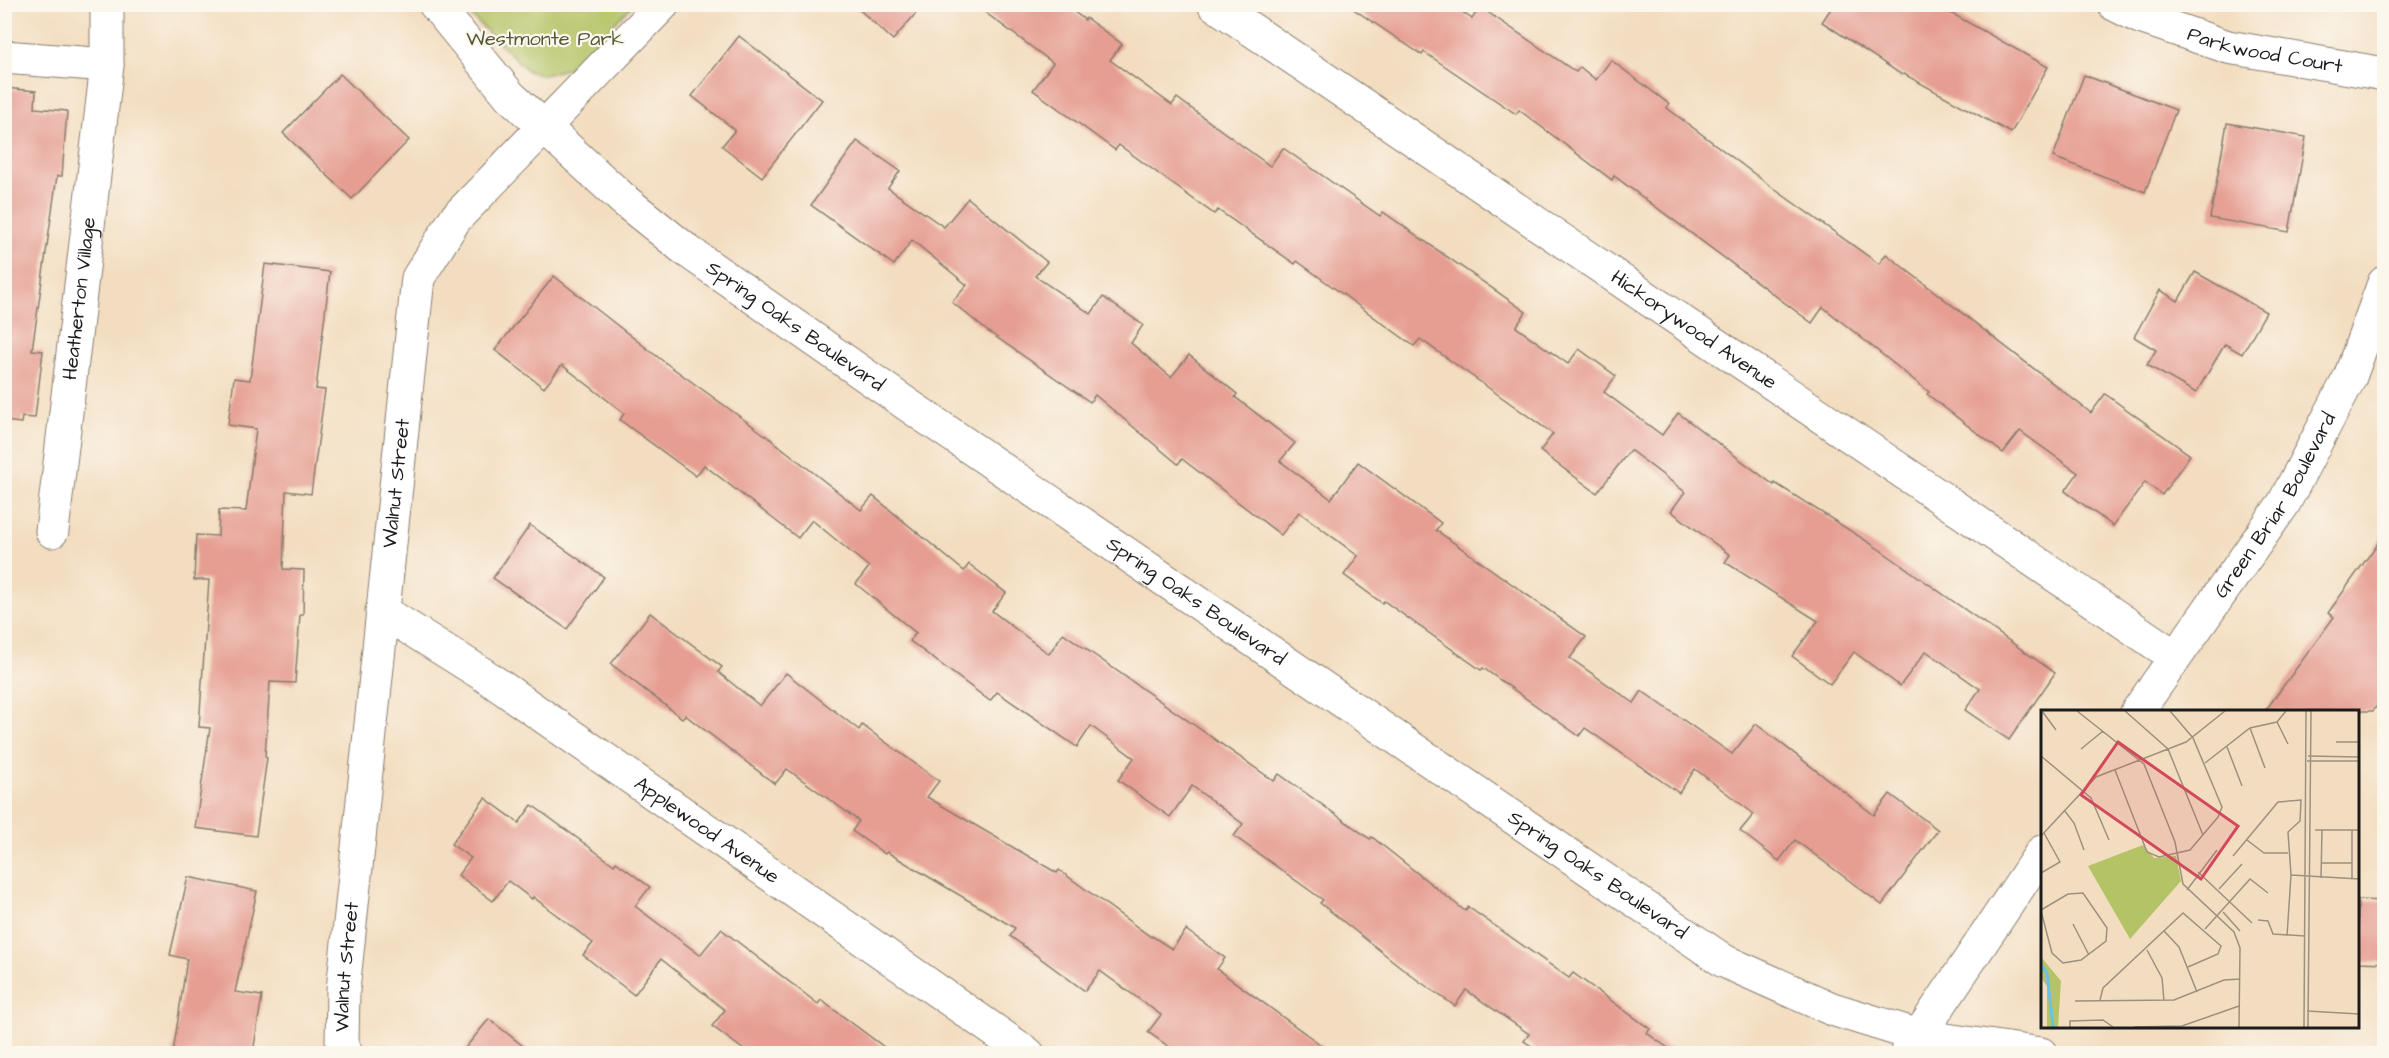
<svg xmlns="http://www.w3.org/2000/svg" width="2389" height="1058" viewBox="0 0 2389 1058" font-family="'Architects Daughter',sans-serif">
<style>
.green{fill:#b4c365;stroke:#687040;stroke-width:1.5}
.building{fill:#e69e93}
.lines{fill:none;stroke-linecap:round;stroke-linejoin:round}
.street-casing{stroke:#887c6e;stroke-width:35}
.street{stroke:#fff;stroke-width:33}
.labels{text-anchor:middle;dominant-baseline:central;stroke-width:4.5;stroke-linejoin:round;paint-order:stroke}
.park-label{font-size:20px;fill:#515636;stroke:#fbf7ec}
.street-label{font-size:20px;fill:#1c1c1c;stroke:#fbf7ec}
.inset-river{fill:none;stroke:#6bc0e8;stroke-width:3}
.inset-road{fill:none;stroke:#9d907e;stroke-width:1.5}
.view{fill:#d1495b;fill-opacity:0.15;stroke:#d1495b;stroke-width:3}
.inset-edge{fill:none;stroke:#1c1c1c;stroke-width:3}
</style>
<rect width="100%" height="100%" fill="#fbf7ec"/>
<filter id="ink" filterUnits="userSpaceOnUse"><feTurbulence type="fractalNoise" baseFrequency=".0167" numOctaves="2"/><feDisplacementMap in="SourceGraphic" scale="12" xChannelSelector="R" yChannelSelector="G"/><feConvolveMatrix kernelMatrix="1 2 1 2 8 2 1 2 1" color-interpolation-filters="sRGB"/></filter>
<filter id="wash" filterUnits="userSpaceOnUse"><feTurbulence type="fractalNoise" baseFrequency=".008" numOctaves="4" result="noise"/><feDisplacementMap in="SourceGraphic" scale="24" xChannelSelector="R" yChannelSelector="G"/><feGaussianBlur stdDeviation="1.35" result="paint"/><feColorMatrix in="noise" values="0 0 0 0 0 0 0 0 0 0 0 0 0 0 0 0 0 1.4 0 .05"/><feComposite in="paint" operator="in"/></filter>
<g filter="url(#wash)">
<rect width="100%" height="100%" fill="#f3ddc0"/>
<polygon class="green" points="460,5 633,5 569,68 544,75 528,71"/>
<g id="blocks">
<g class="building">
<polygon points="853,4 924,4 893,40"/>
<polygon points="974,4 1064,4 1085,20 1086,18 1122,44 1110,60 1172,105 1177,98 1270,166 1283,148 1380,216 1383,212 1526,312 1516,327 1568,364 1579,349 1616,376 1604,392 1662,435 1678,413 1774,485 1775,483 1876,547 2055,673 2009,740 1965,710 1980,689 1926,651 1900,686 1854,652 1830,684 1792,656 1818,621 1725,562 1730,555 1671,511 1685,492 1630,450 1597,493 1540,451 1553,434 1507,401 1420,339 1414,346 1297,261 1295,264 1218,210 1214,214 1119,145 1115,150 1033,90 1053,63"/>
<polygon points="1346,4 1451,4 1472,19 1480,7 1576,72 1580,67 1596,80 1611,60 1669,104 1667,108 1777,191 1879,264 1886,254 2091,413 2105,394 2190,455 2162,495 2145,482 2113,526 2065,491 2078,473 2020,431 2003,453 1927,394 1929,392 1823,307 1812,323 1614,176 1612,180 1519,110 1516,114 1424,52 1422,55"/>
<polygon points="1834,4 1935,4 2048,67 2011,133 1904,74 1902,75 1822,22"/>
<polygon points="739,36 822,100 762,177 722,146 735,130 692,96"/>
<polygon points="340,74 409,140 352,199 283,133"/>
<polygon points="2084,75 2176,110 2145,192 2053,157"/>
<polygon points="4,88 36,91 35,108 67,111 62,176 57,176 32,350 43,351 35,418 22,417 21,423 4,421"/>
<polygon points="2227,123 2306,137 2289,232 2210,218"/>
<polygon points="857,141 900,171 888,188 944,227 968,198 1047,262 1035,276 1091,314 1103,297 1143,325 1131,343 1171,377 1189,355 1237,394 1235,397 1295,443 1280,461 1331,499 1358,462 1441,523 1436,530 1586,637 1570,658 1634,703 1642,691 1732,754 1756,724 1874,815 1890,794 1938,830 1882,905 1795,840 1779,861 1740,831 1754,814 1695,769 1679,793 1585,728 1579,736 1483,668 1481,670 1384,601 1382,603 1344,575 1358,556 1299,512 1281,535 1182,459 1178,464 1095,395 1090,402 986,330 952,302 967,285 912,240 894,265 811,205"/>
<polygon points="265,264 330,272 316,389 325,390 311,494 286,491 283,569 304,570 303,615 300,615 295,683 270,682 265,757 267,758 256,836 195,828 210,728 199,727 209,580 194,580 196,535 218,536 219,510 246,511 256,429 228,425 234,378 250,380"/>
<polygon points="2195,272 2266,312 2242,354 2225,344 2196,393 2147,365 2156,350 2134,337 2160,290 2178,301"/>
<polygon points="554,276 663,361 768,437 861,510 873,496 964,571 969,564 1006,593 992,611 1049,654 1063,633 1274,781 1279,774 1370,839 1372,837 1465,911 1468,907 1569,978 1573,973 1650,1029 1647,1033 1675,1053 1542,1053 1524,1041 1529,1034 1466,990 1455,1006 1416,979 1320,903 1323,900 1234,836 1243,824 1192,786 1170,817 1118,780 1134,758 1091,726 1077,747 997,692 990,701 910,641 916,633 856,584 869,567 812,520 798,538 704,465 696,476 620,420 624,413 562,365 544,388 495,350"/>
<polygon points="530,525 604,577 567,629 493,578"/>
<polygon points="2385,533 2385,695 2373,711 2265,711 2334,617 2328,613"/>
<polygon points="650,613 722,667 718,672 760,706 786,673 859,730 862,725 939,781 927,797 1057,873 1059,870 1151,937 1152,936 1172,949 1186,930 1225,958 1217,969 1332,1053 1178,1053 1148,1032 1161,1015 1100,971 1085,991 1010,936 1015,928 887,852 885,854 852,831 859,821 787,769 775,784 685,715 682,718 611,664"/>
<polygon points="485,798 519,823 532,805 614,865 616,862 650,887 635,906 700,955 721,929 818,1004 821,1000 892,1053 748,1053 712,1026 725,1010 661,959 634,995 583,955 593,943 533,897 532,899 508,881 493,901 458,875 471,858 451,844"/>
<polygon points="188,877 257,891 235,992 262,996 253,1053 173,1053 187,959 170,955"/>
<polygon points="2358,900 2385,901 2385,963 2358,962"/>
<polygon points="489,1019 532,1053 461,1053"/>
</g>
</g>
</g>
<g filter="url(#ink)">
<use href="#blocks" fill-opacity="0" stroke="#887c6e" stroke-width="1.5"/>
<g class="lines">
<g class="street-casing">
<g id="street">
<path id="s1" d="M435 4 510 96 625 201 686 250 908 405 1724 961 1832 1009 1919 1036 2041 1054"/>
<path id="s2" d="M1214 4 2174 656"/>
<path id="s3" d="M2114 4 2140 17 2228 47 2384 74"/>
<polyline points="4,57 107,65"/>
<path id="s4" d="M52 531 107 65V4"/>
<path id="s5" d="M382 611 484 675 1028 1054"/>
<path id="s6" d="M2137 712 2284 503 2350 377 2384 283"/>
<polyline points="1908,1052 2042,852"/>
<path id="s7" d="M346 1054 342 1043 343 990 418 278 455 219 663 4"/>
</g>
</g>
<use href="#street" class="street"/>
</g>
</g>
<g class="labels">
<g class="park-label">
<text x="545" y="39">Westmonte Park</text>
</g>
<g class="street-label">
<text stroke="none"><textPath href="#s3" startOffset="159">Parkwood Court</textPath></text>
<text stroke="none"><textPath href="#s4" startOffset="234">Heatherton Village</textPath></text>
<text stroke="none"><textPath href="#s1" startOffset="486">Spring Oaks Boulevard</textPath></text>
<text stroke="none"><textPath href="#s2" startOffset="580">Hickorywood Avenue</textPath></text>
<text stroke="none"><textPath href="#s7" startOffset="574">Walnut Street</textPath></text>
<text stroke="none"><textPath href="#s6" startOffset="249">Green Briar Boulevard</textPath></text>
<text stroke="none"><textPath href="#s1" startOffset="972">Spring Oaks Boulevard</textPath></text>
<text stroke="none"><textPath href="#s5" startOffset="392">Applewood Avenue</textPath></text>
<text stroke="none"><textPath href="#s1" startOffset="1458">Spring Oaks Boulevard</textPath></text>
<text stroke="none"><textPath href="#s7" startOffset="88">Walnut Street</textPath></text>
</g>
</g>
<g transform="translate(2041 710)">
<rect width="318" height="318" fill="#f3ddc0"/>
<path d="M102 135 113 148 135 146 140 171 89 229 47 156ZM0 247 20 271 17 317H6V276L0 268Z" fill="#b4c365"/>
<path class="inset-river" d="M0 255 6 263 12 317"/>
<path class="inset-road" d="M1 1 15 20M36 1 103 54 134 132 142 174 193 222 199 238 198 317M84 1 127 39 162 125M236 12 247 34M209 18 224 58M295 32H318M186 37 201 76M40 39 62 21M0 46 50 88 68 130M267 46 318 47M266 51H318M164 53 209 18 236 12 245 1M74 60 106 142 118 147 149 140 177 107 181 97 152 28 129 1M23 100 33 113 43 140M274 120H318M311 120V169M0 126 55 67 145 32 184 1M206 130 223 143H247M192 146 237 92 260 90 259 111 247 122 250 165 246 226M281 153H311M157 162 211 213M0 163 19 152 3 123M250 165 318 169M280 168 281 120M178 179 201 154M146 180 176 140M0 200 27 184 42 183 66 218 65 231 40 250 22 253 11 243 0 201M182 202 199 221M217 210 227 211 232 224 264 226M32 214 48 245M164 219 209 169 227 183M123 221 138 237 156 282M106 240 121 268 123 291M59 290 62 278 142 203 180 236 177 244 147 257M34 291 133 290 183 270 199 269M266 301 318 304M29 317V311L62 310 72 317M93 317 141 316 198 296M263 317 265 1M267 317 270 1"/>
<path class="view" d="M77 32 197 116 160 169 40 85Z"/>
<rect width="318" height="318" class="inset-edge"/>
</g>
<rect width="2389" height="1058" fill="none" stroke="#fbf7ec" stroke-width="24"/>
</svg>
